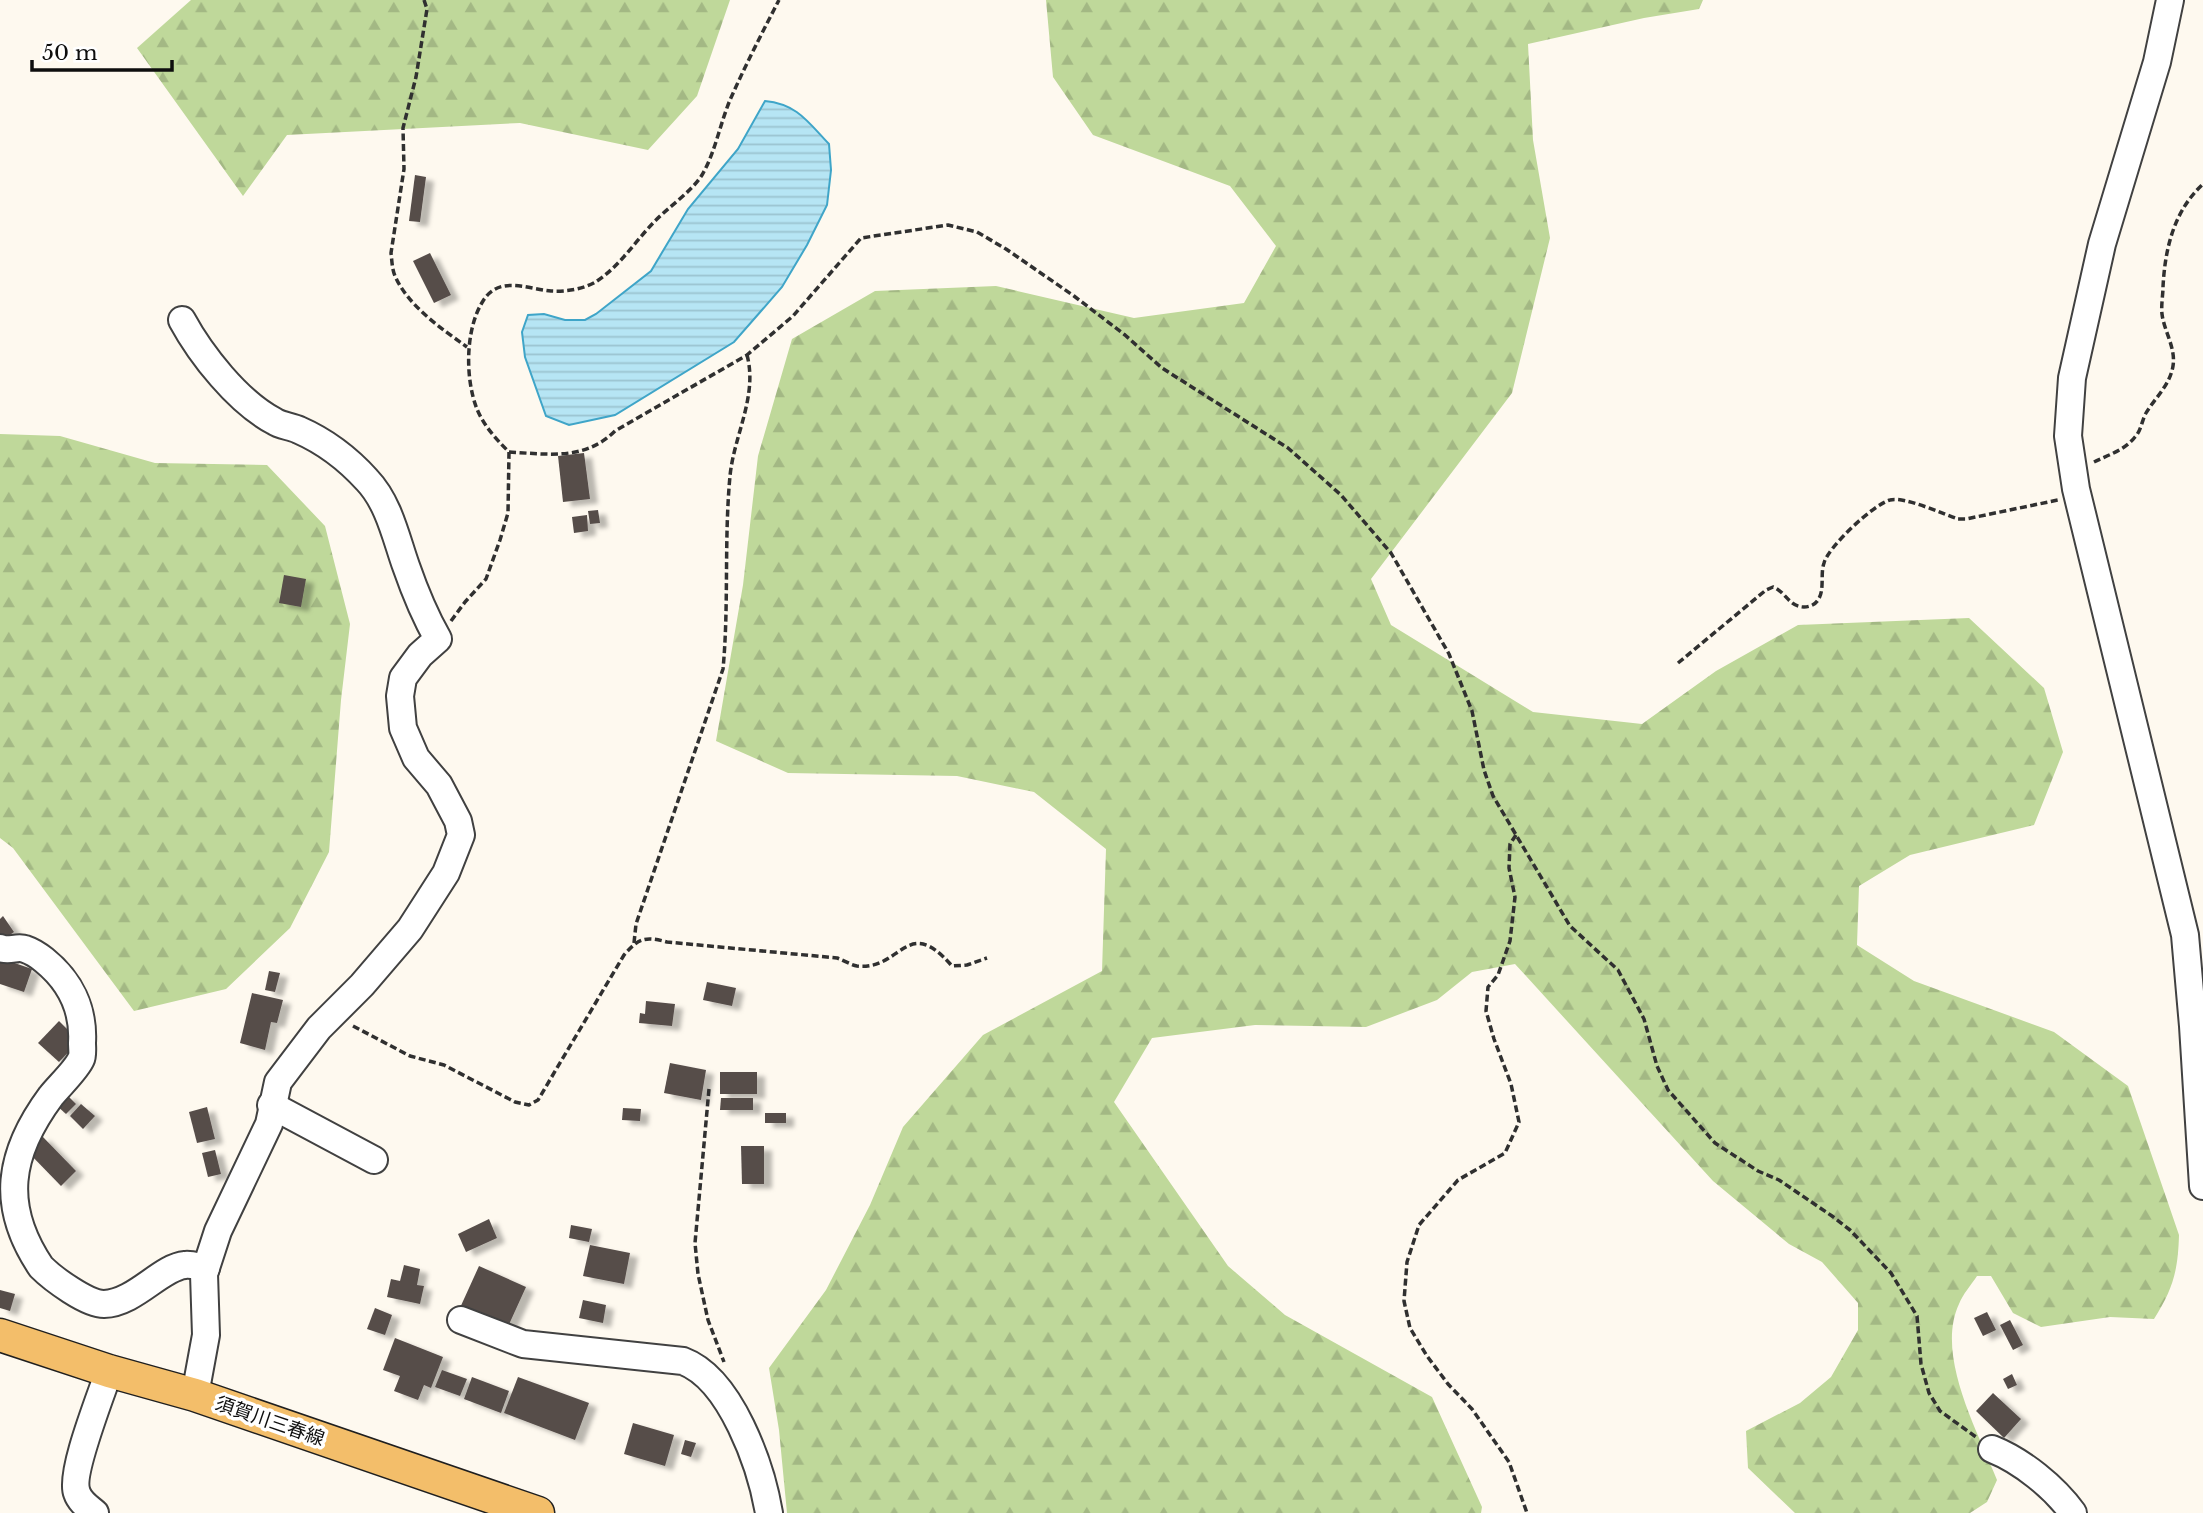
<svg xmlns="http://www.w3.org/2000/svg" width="2203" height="1513" viewBox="0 0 2203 1513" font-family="'Libre Baskerville','Noto Sans JP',serif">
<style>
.forest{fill:url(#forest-firs)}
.water{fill:url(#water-rules);stroke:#3fa5c8;stroke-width:2}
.building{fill:#564d4a;filter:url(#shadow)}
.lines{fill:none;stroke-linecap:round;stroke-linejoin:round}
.minor-casing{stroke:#414141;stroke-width:30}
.major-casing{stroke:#1f1f1f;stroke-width:35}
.path{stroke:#303030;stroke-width:3.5;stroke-dasharray:7 3.5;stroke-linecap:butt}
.minor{stroke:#fff;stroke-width:26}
.major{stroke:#f3be6a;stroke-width:32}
.labels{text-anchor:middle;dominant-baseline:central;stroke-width:7;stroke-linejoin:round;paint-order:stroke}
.street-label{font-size:19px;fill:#0e0e0e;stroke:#fff}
</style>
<defs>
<pattern id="forest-firs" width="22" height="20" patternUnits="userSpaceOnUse" patternTransform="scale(1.75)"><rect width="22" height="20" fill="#bfd89a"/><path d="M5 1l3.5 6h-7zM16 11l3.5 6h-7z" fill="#a3b884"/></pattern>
<pattern id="water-rules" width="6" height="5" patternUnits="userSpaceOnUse" patternTransform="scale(1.75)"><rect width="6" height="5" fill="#b6e5f4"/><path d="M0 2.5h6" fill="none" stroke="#9bc3d0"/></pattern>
<filter id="shadow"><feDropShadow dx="8" dy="4.5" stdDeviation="2" flood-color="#0004"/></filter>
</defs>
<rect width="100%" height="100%" fill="#fef9ef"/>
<g class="forest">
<polygon points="191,0 730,0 697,96 648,150 520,123 287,135 243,196 137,48"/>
<path d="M1046 0H1703L1699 9 1644 18 1528 44 1533 140 1550 238 1512 393 1371 579 1391 625 1533 712 1642 724 1716 671 1798 625 1969 618 2044 688 2063 752 2034 825 1910 855 1859 886 1857 945 1914 981 2054 1032 2128 1086 2179 1235C2178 1271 2173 1289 2154 1319L2110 1317 2041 1327 2013 1313 1991 1276H1977C1971 1285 1963 1294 1959 1304 1935 1355 1978 1432 1997 1480L1987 1502 1970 1513H1795L1748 1468 1746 1431 1800 1403 1831 1377 1858 1330V1303L1822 1262 1789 1244 1713 1181 1515 964 1472 972 1437 1000 1366 1027 1255 1025 1152 1038 1114 1102 1228 1266 1285 1315 1432 1397 1482 1507 1481 1513H787L779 1430 769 1368 826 1290 870 1205 903 1127 983 1035 1102 971 1106 849 1034 792 957 776 788 773 716 741 743 585 758 456 792 339 875 291 996 286 1134 318 1244 303 1276 246 1230 186 1093 135 1053 77Z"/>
<polygon points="0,434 60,436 155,463 267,465 325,526 350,624 341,700 329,852 290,928 226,989 134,1011 13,848 0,838"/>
</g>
<path class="water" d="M765 101C797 104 808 122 829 144L831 170 827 205 807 245 782 287 734 342 615 415 569 425 546 416 525 357 522 332 528 315 544 314 565 320H585L596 314 651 271 688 209 738 149Z"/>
<g class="building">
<polygon points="415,175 426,177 420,222 409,221"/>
<polygon points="430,253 451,295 434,303 413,261"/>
<polygon points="584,453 590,499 563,502 558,456"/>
<polygon points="598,510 600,523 590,524 588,511"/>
<polygon points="587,515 588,531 574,533 572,517"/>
<polygon points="284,575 306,579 301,607 279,603"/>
<polygon points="3,916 14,932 0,942 0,919"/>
<polygon points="0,958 32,969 24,992 0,984"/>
<polygon points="269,971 280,973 275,992 265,990"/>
<polygon points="707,982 736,988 732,1006 703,1000"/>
<polygon points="252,993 283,1000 277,1023 271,1022 265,1050 240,1043"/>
<polygon points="646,1001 675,1004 672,1026 639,1023 640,1013 645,1014"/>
<polygon points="59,1021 79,1041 59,1062 38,1043"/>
<polygon points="670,1063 706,1070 701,1100 664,1093"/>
<rect x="720" y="1072" width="37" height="22"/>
<polygon points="66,1094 76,1104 66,1114 56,1105"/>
<polygon points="721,1098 753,1098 753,1110 720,1110"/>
<polygon points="81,1104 95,1116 83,1129 70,1116"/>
<polygon points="207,1107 215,1139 197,1143 189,1112"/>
<polygon points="623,1108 641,1109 640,1121 622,1120"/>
<rect x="765" y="1113" width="21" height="10"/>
<polygon points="42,1136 76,1171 61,1186 27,1151"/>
<polygon points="741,1146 764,1146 764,1184 742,1184"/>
<polygon points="215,1150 221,1174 208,1177 202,1153"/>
<polygon points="489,1219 497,1238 466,1252 458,1234"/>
<polygon points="571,1225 592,1229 589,1242 569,1238"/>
<polygon points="590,1245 630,1253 624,1284 583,1276"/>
<polygon points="404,1265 420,1269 417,1285 424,1286 420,1304 387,1297 391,1279 400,1281"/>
<polygon points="479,1266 526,1287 506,1331 459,1310"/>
<polygon points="0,1290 15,1294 10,1311 0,1308"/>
<polygon points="583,1300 606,1305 603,1323 579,1318"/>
<polygon points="375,1308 392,1315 385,1335 367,1329"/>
<polygon points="1987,1312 1996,1330 1983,1336 1974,1318"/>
<polygon points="2010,1320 2023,1345 2013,1350 2000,1325"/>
<polygon points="395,1338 443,1357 431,1388 424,1385 418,1400 394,1391 400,1376 383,1370"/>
<polygon points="442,1370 467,1379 460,1396 435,1387"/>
<polygon points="2012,1374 2017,1385 2008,1389 2003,1379"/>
<polygon points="472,1377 509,1391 501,1413 464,1399"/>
<polygon points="518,1377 589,1403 575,1440 504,1413"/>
<polygon points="1993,1393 2021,1419 2004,1438 1976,1411"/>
<polygon points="633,1423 674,1435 665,1466 624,1454"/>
<polygon points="685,1440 696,1443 691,1457 681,1454"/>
</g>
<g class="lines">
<g class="minor-casing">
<g id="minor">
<polyline points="2170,0 2157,62 2102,244 2072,378 2068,436 2076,489 2185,935 2193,1026 2203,1186"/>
<path d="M182 320C201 355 238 402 274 421 281 426 291 426 299 430 324 441 348 459 367 480 389 503 396 538 406 566 415 592 425 616 438 639L420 655 403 678 400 696 403 728 416 758 439 785 458 821 461 835 446 873 410 929 362 985 319 1028 278 1082 269 1124 218 1231 204 1274 206 1335 195 1395"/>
<path d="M0 948C9 952 17 946 25 949 31 951 39 956 44 960 70 981 84 1009 82 1043 82 1047 83 1055 81 1059 77 1069 59 1086 51 1096 8 1154 0 1206 41 1267 53 1279 87 1304 104 1304 135 1303 161 1267 185 1265 191 1264 199 1267 206 1268"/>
<polyline points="271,1105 374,1160"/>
<path d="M461 1320 523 1344 683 1361C731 1379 761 1466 769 1513"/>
<path d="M1992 1449C2022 1461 2054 1487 2073 1513"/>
<path d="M95 1513C88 1507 80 1502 77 1493 69 1474 102 1393 109 1371"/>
</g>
</g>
<g class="major-casing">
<polyline id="major" points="0,1335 109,1371 195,1395 538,1513"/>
</g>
<g class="path">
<path d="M424 0 427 9 416 77 403 128 404 169 391 253C392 261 392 269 395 276 408 306 442 329 467 347"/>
<path d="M509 452C547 454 585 461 615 431L747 355 793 316 861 238 948 225 977 232 1006 249 1074 296 1125 335 1162 368 1288 448 1341 495 1391 553 1449 654 1472 711 1484 770 1493 796 1570 926 1618 970 1644 1019 1657 1066 1668 1090 1715 1143 1758 1171 1779 1180 1832 1216 1850 1230 1891 1273 1917 1316 1921 1364 1929 1393 1940 1411 1976 1437"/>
<path d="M2094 462C2108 455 2125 450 2135 437 2141 431 2142 420 2146 413 2155 398 2170 385 2173 366 2176 348 2164 331 2162 314 2161 305 2163 295 2163 287 2165 248 2174 211 2203 184"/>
<path d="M451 621 465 602 486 579 500 540 508 513 509 452C496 439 484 426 477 409 465 379 465 329 483 301 499 275 527 289 551 291 565 292 585 289 597 281 621 265 636 240 656 220 669 207 693 190 702 175 715 153 720 124 730 100 745 66 762 33 779 0"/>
<path d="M1678 663 1766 590 1773 587C1786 592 1789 607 1804 607 1809 607 1815 605 1818 600 1825 590 1820 574 1824 563 1828 547 1874 504 1890 500 1904 496 1943 514 1958 519H1966L2058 500"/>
<polyline points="1516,835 1510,844 1509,868 1515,897 1510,941 1498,975 1488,987 1486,1011 1494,1039 1511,1084 1519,1122 1505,1153 1458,1180 1419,1225 1407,1262 1404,1301 1410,1328 1427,1356 1448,1384 1472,1409 1509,1462 1527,1513"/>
<path d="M634 943 636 924 723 669C729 605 724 540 730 476 734 435 758 396 747 355"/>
<path d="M353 1026 410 1056 444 1065 515 1102 529 1105 538 1100 624 955C639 938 645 936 667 942L837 958C843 960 851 965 857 966 902 971 906 913 952 966L967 965 987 958"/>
<polyline points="709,1089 695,1243 698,1274 708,1320 724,1362"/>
</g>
<use href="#minor" class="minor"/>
<use href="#major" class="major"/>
</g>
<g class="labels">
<g class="street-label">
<text transform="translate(270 1421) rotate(19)">須賀川三春線</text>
</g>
</g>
<path d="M32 60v10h140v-10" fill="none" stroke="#0e0e0e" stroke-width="3.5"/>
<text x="42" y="60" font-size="21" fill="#0e0e0e" stroke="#ffffff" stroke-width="5" paint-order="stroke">50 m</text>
</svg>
